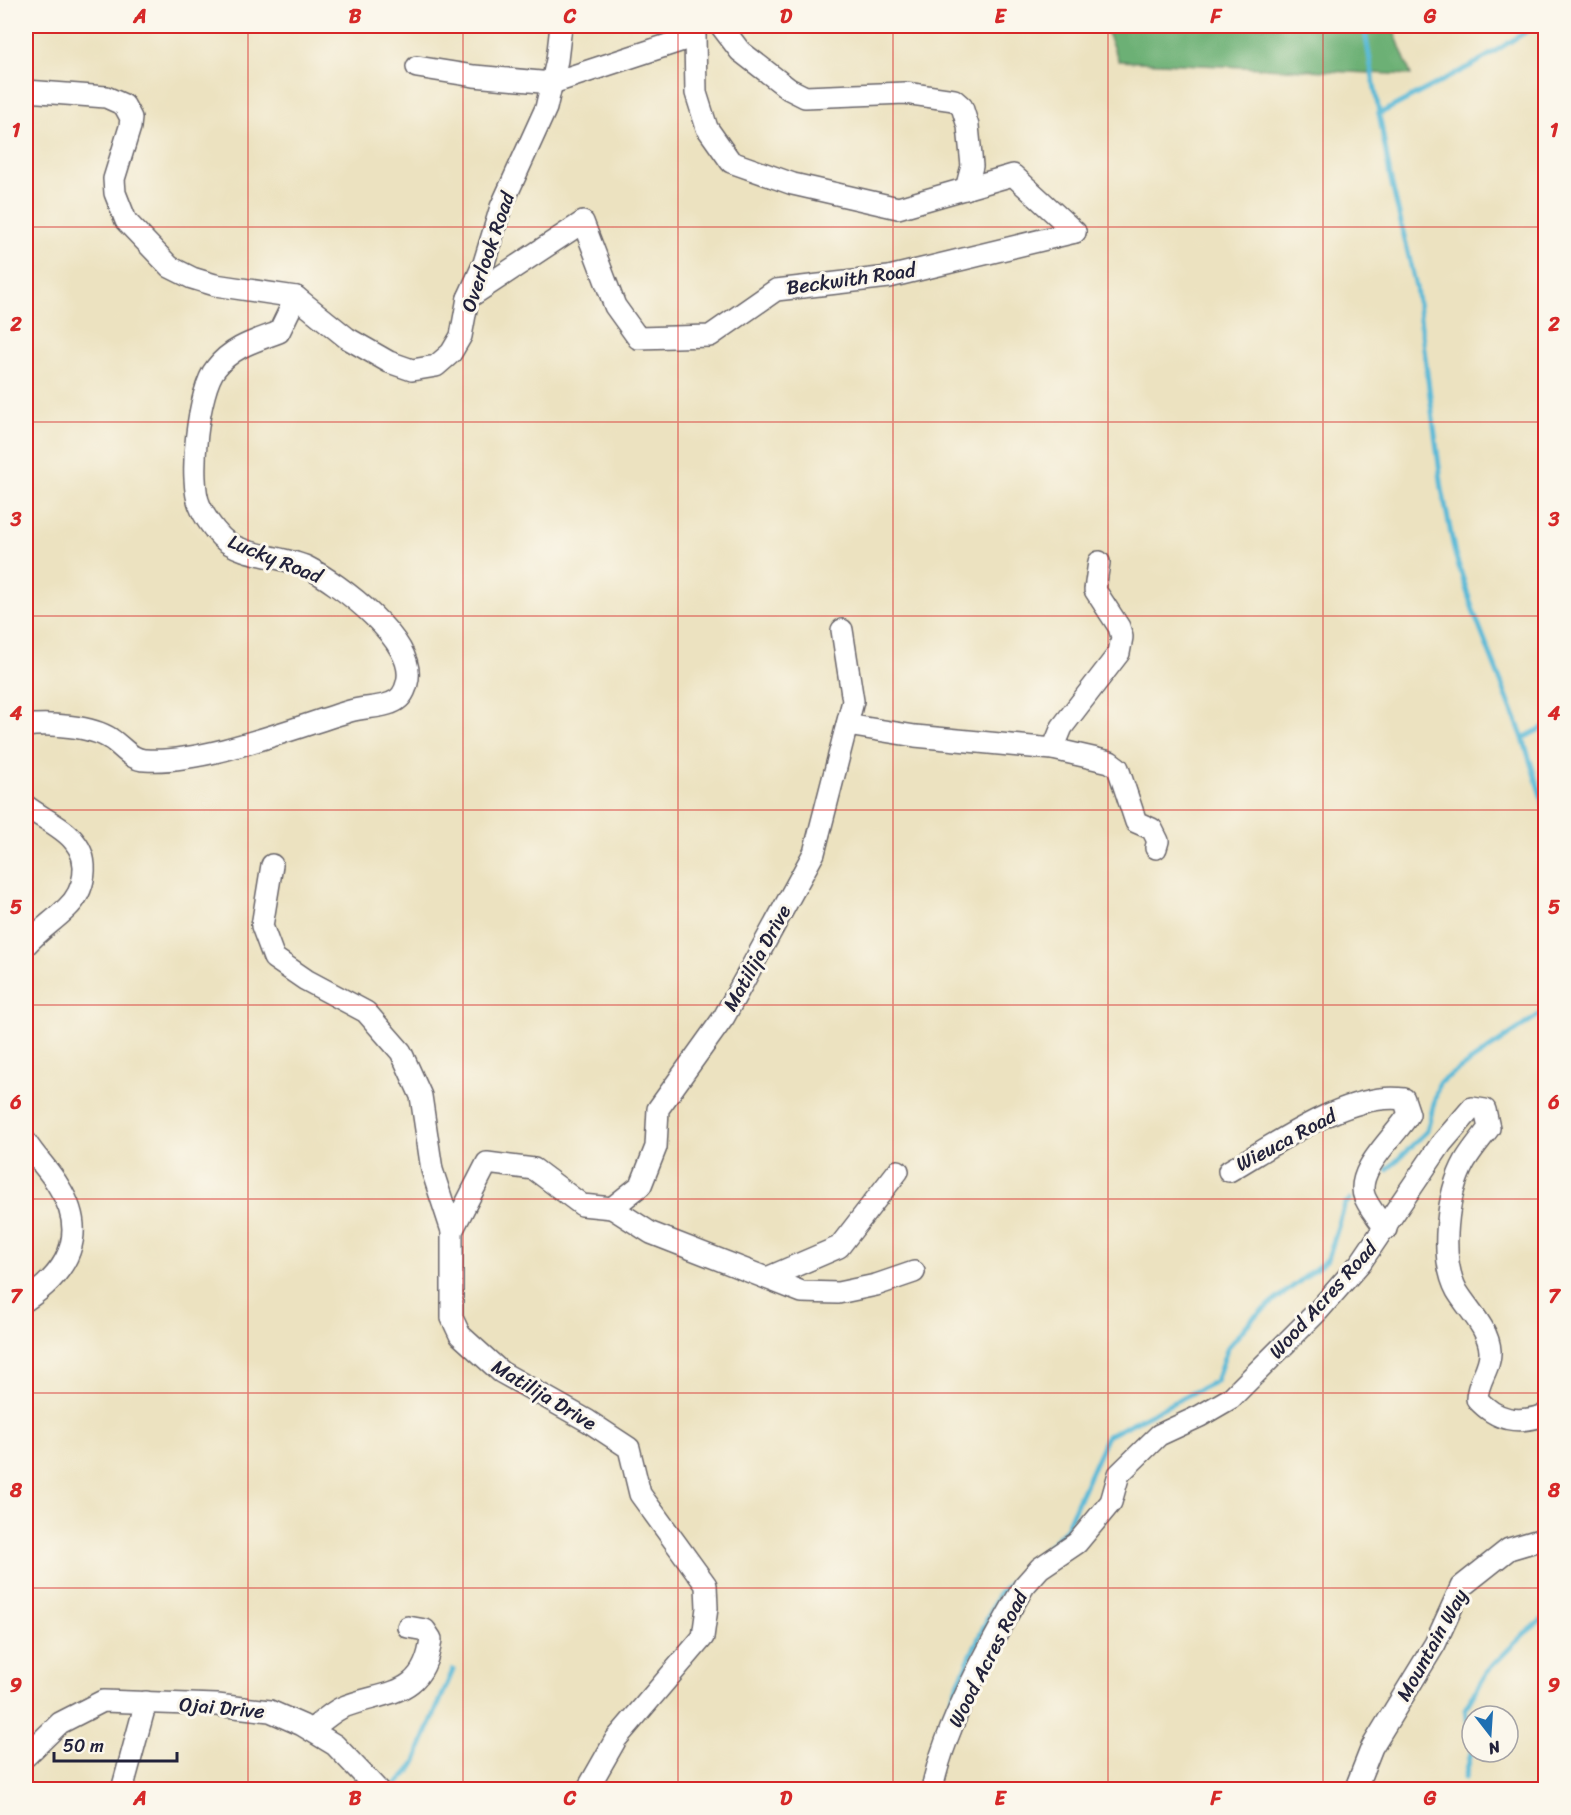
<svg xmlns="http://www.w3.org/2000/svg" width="1571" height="1815" viewBox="0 0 1571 1815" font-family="Sriracha,sans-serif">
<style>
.forest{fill:#6cb074;stroke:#476958;stroke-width:1.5}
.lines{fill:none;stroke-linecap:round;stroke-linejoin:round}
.stream{stroke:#58b9d7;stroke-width:5}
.minor-casing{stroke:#69656a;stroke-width:24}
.minor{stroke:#fff;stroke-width:21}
.grid{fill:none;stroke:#d62828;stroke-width:1.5;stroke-opacity:0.55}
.labels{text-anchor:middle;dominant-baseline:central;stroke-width:6;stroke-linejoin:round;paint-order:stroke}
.street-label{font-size:20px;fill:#22223b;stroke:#fbf7ec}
.neatline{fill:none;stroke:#d62828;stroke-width:2}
.grid-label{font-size:20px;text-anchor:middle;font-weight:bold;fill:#d62828}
</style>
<rect width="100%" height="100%" fill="#fbf7ec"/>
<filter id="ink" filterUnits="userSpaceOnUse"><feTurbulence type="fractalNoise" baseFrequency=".0167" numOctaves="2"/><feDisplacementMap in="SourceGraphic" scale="12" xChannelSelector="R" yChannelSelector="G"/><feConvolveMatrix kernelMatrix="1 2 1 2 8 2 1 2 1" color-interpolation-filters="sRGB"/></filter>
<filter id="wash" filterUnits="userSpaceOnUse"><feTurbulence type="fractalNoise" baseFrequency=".008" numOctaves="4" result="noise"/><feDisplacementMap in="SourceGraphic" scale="24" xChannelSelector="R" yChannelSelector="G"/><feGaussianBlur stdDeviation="1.35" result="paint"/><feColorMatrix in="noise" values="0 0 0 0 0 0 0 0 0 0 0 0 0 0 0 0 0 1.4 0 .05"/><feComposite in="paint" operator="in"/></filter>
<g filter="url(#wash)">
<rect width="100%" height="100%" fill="#ece2c0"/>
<polygon class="forest" points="1104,26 1392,26 1411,75 1119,61"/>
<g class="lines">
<g class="stream">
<polyline points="1364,26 1390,176 1416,287 1442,489 1455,554 1474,613 1523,738 1546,812"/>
<polyline points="1379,114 1478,62 1535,26"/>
<polyline points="1523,738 1546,726"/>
<polyline points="1387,1170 1427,1131 1439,1083 1546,1010"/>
<polyline points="1034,1561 1065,1530 1107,1436 1216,1381 1228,1347 1254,1317 1328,1259 1345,1204 1350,1200"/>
<polyline points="1472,1744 1465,1709 1489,1669 1525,1633 1546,1617"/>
<polyline points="1465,1778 1472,1748"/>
<path d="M392 1788C407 1775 417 1766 421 1746L453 1670"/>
<polyline points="919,1790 939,1726 998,1595 1027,1567"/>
</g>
</g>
</g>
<g filter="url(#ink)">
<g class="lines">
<g class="minor-casing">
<g id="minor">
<polyline points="721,26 740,51 789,89 805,97 905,93 954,100 962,107 968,126 972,166 966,189"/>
<polyline points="417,67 474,76 552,83 695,36 696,93 707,128 731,162 793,184 898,208 1013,175 1075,232"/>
<polyline points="26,91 106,97 124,105 131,118 130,127 114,179 115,193 126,221 170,267 192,278 215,285 296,297 347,338 389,362 412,370 436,366 451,353 461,336 468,298 484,263 501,207 546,108 557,60 561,26"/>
<polyline points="468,298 583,222 615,306 638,338 710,336 776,290 889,277 1075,232"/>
<polyline points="847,725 915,736 1053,749 1110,762 1118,768 1136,822 1152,829 1158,841 1156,848"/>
<path d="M26 726C48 723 92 726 111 739 122 746 131 760 145 760 203 764 293 728 350 711 363 707 379 708 391 703 400 700 405 692 407 683 419 642 338 583 307 567 283 556 239 556 221 537 213 529 204 516 200 506 188 481 198 389 216 368 232 347 255 341 279 332L296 297"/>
<polyline points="1053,749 1062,727 1119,653 1122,637 1119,627 1095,590 1099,562"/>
<path d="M26 806C40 817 63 827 74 841 91 861 85 891 67 908 54 921 38 931 26 945"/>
<polyline points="272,865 262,926 274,958 306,980 366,1012 401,1052 421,1096 432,1170 452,1231"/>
<path d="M26 1142C36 1158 50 1171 59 1187 89 1234 68 1272 26 1300"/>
<path d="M1229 1171C1276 1144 1348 1091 1404 1099L1409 1114C1397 1135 1353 1171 1365 1198 1370 1209 1379 1220 1386 1229"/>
<polyline points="612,1208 651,1233 802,1292 838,1293 876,1285 914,1272"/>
<polyline points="767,1278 839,1247 898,1171"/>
<path d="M311 1730C320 1723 331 1713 341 1708 383 1690 424 1700 431 1639L425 1630 408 1627"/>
<polyline points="26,1756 60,1723 103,1701 217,1705 270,1711 302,1725 335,1745 378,1790"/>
<polyline points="122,1790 146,1702"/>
<polyline points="587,1790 616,1739 703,1637 707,1608 706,1585 640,1494 629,1448 588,1421 501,1372 460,1335 452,1318 452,1231 487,1163 534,1169 582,1205 612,1208 641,1185 656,1147 658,1109 724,1017 814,853 853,701 842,630"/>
<path d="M932 1790C944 1726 991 1643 1024 1586L1040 1568 1077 1543 1111 1502 1119 1474 1159 1435 1200 1416 1231 1398 1318 1311 1361 1262 1441 1144 1472 1108 1485 1110 1489 1128C1481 1139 1472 1149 1465 1161 1447 1193 1439 1258 1457 1291 1467 1308 1489 1329 1490 1351 1491 1368 1477 1381 1477 1399 1497 1421 1517 1424 1546 1415"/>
<polyline points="1355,1790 1372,1747 1435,1644 1461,1587 1509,1549 1546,1538"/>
</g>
</g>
<use href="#minor" class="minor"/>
</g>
</g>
<path class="grid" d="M248 26V1790M463 26V1790M678 26V1790M893 26V1790M1108 26V1790M1323 26V1790M26 227H1546M26 422H1546M26 616H1546M26 810H1546M26 1005H1546M26 1199H1546M26 1393H1546M26 1588H1546"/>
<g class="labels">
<g class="street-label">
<text transform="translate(488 252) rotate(-71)">Overlook Road</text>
<text transform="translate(851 279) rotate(-8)">Beckwith Road</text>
<text transform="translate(275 559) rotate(22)">Lucky Road</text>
<text transform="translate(757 958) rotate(-61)">Matilija Drive</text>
<text transform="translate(1286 1140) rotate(-28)">Wieuca Road</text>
<text transform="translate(1323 1300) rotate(-48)">Wood Acres Road</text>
<text transform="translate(544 1395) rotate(31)">Matilija Drive</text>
<text transform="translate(1432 1645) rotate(-61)">Mountain Way</text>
<text transform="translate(988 1659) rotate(-63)">Wood Acres Road</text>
<text transform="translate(222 1708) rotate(5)">Ojai Drive</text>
</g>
</g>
<rect width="1571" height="1815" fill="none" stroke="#fbf7ec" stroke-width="66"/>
<g transform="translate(1490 1734) rotate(163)"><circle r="28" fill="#fbf7ec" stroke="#a4a2a5" stroke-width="1.5"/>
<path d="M0-4.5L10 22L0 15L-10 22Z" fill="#1f6fb2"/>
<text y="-9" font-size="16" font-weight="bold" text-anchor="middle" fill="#22223b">N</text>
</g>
<path d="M54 1752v9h123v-9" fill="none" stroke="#22223b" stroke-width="3"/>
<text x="63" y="1752" font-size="18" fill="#22223b" stroke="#fbf7ec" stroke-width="4.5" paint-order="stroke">50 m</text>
<rect x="33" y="33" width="1505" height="1749" class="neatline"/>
<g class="grid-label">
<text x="140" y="23">A</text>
<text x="355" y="23">B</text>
<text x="570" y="23">C</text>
<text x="786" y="23">D</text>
<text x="1000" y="23">E</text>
<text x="1216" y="23">F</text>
<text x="1430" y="23">G</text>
<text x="16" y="137">1</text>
<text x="1554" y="137">1</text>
<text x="16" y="331">2</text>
<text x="1554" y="331">2</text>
<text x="16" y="526">3</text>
<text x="1554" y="526">3</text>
<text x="16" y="720">4</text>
<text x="1554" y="720">4</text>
<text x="16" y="914">5</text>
<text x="1554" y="914">5</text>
<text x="16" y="1109">6</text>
<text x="1554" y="1109">6</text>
<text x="16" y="1303">7</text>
<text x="1554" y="1303">7</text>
<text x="16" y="1497">8</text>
<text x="1554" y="1497">8</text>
<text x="16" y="1692">9</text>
<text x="1554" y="1692">9</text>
<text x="140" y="1805">A</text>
<text x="355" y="1805">B</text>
<text x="570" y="1805">C</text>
<text x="786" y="1805">D</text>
<text x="1000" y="1805">E</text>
<text x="1216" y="1805">F</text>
<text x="1430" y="1805">G</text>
</g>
</svg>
